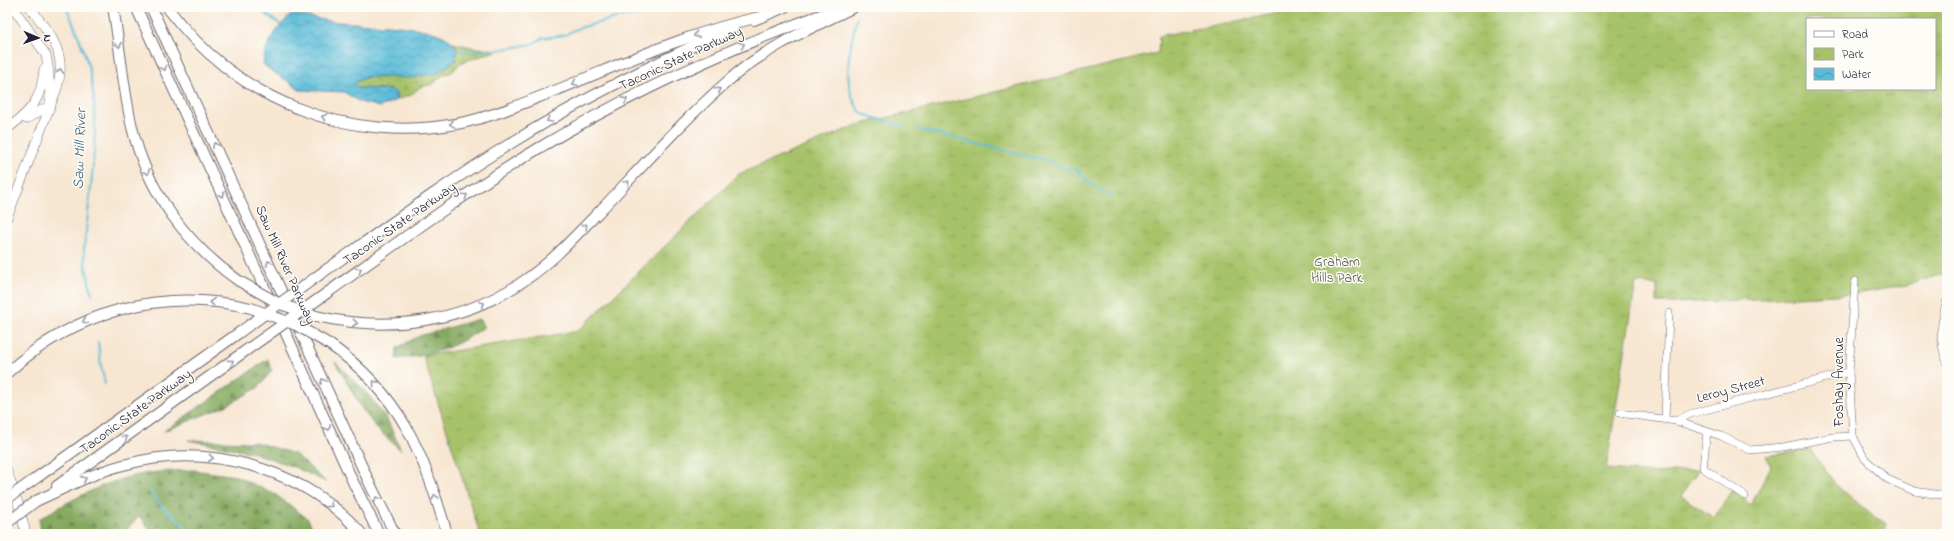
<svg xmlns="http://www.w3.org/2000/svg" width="1954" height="541" viewBox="0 0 1954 541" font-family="'Indie Flower',sans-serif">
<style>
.forest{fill:url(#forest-firs);stroke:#54664c}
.wetland{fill:url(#wetland-marsh);stroke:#647252}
.park{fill:url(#park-tufts);stroke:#647252;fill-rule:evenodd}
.water{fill:url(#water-waves);stroke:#3e6f8a}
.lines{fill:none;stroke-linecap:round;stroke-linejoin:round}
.stream{stroke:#5abcd8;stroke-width:2}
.minor-casing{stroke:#6d6770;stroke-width:8}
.major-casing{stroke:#6d6770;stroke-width:10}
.highway-casing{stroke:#6d6770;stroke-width:12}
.minor{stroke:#fff;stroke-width:7}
.major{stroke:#fff;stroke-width:9}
.highway{stroke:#fff;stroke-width:10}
.highway-bridge-casing{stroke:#6d6770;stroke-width:12;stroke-linecap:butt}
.highway-bridge{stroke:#fff;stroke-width:10}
.oneway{stroke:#9c9ca7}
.labels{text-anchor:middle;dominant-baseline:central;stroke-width:3;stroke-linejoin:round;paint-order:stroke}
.street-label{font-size:14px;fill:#22223b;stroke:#fdfcf7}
.park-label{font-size:14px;fill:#515a4b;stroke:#fdfcf7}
.water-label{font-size:15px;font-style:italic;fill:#38607a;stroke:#fdfcf7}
</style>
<defs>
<pattern id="forest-firs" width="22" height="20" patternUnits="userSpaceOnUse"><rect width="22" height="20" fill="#85a95e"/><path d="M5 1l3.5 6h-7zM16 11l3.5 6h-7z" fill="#6c894f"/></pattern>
<pattern id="wetland-marsh" width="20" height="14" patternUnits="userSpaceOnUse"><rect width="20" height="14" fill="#a7c36a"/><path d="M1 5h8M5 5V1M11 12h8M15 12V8" fill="none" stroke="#8fa75d"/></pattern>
<pattern id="park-tufts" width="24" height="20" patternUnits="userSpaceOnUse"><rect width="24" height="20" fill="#a7c36a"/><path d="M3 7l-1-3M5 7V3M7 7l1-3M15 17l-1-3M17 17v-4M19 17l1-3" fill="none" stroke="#8fa75d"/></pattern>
<pattern id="water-waves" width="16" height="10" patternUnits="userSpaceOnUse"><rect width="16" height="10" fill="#5abcd8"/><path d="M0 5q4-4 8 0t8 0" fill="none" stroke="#4a98b0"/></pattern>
</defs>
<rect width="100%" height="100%" fill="#fdfcf7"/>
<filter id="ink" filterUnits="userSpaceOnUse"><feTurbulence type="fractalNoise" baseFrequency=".025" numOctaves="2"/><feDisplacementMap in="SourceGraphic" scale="8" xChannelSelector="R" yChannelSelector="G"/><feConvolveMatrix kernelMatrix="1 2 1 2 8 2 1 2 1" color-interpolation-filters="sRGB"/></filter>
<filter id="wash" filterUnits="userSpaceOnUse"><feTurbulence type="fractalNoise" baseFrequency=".012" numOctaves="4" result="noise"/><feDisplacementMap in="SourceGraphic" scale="16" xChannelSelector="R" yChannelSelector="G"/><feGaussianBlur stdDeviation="0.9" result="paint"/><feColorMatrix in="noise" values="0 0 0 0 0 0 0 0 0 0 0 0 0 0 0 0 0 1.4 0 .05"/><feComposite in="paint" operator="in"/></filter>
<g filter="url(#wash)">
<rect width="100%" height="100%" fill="#f7e6d1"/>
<g class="forest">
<path d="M479 319 484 327C455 348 432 356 396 359L397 348 419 336Z"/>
<polygon points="268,359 272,370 259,387 228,405 164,431"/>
<polygon points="335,362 363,389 386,417 401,450 378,430 362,409"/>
<polygon points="188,440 255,442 295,454 326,482 294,467 254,453"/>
<path d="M193 470 236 476 276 495 308 519 315 534H153L139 516 123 534H41L39 519C73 499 109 478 150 473 164 471 179 471 193 470Z"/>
</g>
<polygon class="wetland" points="454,43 475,48 499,50 460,63 452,72 443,75 433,84 420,87 411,95 396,100 396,93 381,89 358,88 353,83 367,77 382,78 458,51"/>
<path class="park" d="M1310 7H1947V273L1907 285 1856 294 1676 303H1657V285L1636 283 1606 469 1654 473 1698 470 1681 496 1714 518 1732 490 1751 505 1771 466 1766 456 1810 449 1836 485 1873 516 1887 524 1883 534H480L423 356 578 331 739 174 857 125 1158 53 1159 36ZM1807 19H1935V89H1807Z"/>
<path class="water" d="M291 15C304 15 316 19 330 21 359 25 434 22 453 43 458 48 457 53 456 60L438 73 412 78 367 77 354 83 358 88 392 90 396 93V100L380 107 360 102 344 92 299 90C288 79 274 75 263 64 264 46 278 26 291 15Z"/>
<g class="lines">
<g class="stream">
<path d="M66 7C77 31 89 59 92 85 100 139 89 196 84 250L85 263 92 295"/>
<path d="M261 7C263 15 274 19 280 24"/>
<path d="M857 18C849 48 840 89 862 114L903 126"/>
<polyline points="458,51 499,50 532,44 543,38 565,35 576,29 616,18 636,16 649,10 665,7"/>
<path d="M917 129 1035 158C1053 157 1057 172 1076 169L1091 184 1113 197"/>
<polyline points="98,342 101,366 105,384"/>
<polyline points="150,491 161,505 193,534"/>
</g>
</g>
</g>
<g filter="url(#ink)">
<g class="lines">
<g class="minor-casing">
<g id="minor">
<polyline points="1855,281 1849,372 1853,436 1865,459 1887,479 1914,491 1947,496"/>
<path d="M1947 300C1941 321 1938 341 1947 362"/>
<polyline points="1620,413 1676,421 1721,436 1750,450 1783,447 1833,437 1853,436"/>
<polyline points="1665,419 1669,313"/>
<polyline points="1676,421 1690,414 1849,372"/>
<polyline points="1707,432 1703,468 1745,496"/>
</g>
</g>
<g class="major-casing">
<g id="major">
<polyline points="13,7 46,55 49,72 50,102"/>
<polyline points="26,119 51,105"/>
<path d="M7 129C32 110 41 101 44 69"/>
<path d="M7 218 56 91C69 54 51 36 30 7"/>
<polyline points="7,471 19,506 26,534"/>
</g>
</g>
<g class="highway-casing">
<g id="highway">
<path d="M113 7C120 47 123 88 132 127 147 191 186 244 239 281"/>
<polyline points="136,7 271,302"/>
<polyline points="151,7 288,306"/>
<path d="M167 7C200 52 245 88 297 108 349 129 406 134 461 123 495 116 526 102 557 90 624 63 690 32 760 17"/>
<polyline points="754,20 785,7"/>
<path d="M319 275C381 231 443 185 508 145 580 100 656 62 733 28"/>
<path d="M327 293C397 243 466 192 539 148 633 92 733 46 837 9"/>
<path d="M316 316C389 333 467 322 528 278 554 260 575 236 597 214 640 169 681 122 728 81 765 48 809 29 854 7"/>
<polyline points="279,318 353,482 379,534"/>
<polyline points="296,322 369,482 395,534"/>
<path d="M329 344C401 394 423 452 447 534"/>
<path d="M7 373C75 311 160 287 251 308"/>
<polyline points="39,476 240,332"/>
<polyline points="57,486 248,349"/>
<path d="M36 501C65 488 93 473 123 465 208 441 303 468 362 534"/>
</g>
</g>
<use href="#minor" class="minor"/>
<use href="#major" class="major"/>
<use href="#highway" class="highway"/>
<g class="highway-bridge-casing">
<g id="highway-bridge">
<polyline points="239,281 280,304 316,316"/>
<polyline points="251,308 296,325 329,344"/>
<polyline points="240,332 319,275"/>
<polyline points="248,349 327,293"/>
<polyline points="7,499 39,476"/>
<polyline points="7,523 36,501"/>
</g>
</g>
<use href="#highway-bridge" class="highway-bridge"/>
</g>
<defs><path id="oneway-chevron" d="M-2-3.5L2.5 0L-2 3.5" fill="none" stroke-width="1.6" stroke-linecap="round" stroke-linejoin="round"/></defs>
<g class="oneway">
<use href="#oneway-chevron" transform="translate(696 35) rotate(158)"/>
<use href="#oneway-chevron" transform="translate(119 45) rotate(81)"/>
<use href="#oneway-chevron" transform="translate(742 45) rotate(-23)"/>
<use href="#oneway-chevron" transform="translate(164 68) rotate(65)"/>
<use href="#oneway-chevron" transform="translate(60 71) rotate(-86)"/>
<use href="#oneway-chevron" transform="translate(575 83) rotate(158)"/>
<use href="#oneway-chevron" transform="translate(718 90) rotate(-43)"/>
<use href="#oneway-chevron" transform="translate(625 100) rotate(-28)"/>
<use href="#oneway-chevron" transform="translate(324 117) rotate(-164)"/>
<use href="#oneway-chevron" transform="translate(549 120) rotate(150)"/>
<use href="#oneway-chevron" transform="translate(452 124) rotate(171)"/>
<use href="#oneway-chevron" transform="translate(215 145) rotate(-115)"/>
<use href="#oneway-chevron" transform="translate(147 172) rotate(66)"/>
<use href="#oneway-chevron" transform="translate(627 183) rotate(-46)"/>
<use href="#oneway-chevron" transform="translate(222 195) rotate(65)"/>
<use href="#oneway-chevron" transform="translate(465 196) rotate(-34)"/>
<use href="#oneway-chevron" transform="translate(585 226) rotate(-46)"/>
<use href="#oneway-chevron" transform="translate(269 263) rotate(-114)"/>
<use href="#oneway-chevron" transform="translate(359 270) rotate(-35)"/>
<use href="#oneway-chevron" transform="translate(212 302) rotate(-175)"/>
<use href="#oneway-chevron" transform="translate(482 304) rotate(-23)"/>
<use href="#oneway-chevron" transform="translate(85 321) rotate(157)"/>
<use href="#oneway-chevron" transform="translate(355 323) rotate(6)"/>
<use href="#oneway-chevron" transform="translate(231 362) rotate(-36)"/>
<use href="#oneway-chevron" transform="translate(323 381) rotate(-114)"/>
<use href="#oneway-chevron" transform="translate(375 383) rotate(-132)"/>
<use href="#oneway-chevron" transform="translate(328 428) rotate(65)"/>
<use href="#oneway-chevron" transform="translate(125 438) rotate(-36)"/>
<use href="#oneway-chevron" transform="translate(211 458) rotate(6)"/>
<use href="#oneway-chevron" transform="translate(84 479) rotate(-24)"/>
<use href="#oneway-chevron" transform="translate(435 497) rotate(-107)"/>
<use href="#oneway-chevron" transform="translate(377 499) rotate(-116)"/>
<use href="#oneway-chevron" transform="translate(330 505) rotate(38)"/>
</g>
</g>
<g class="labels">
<g class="street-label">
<text transform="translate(681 59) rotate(-25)">Taconic State Parkway</text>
<text transform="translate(400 224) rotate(-35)">Taconic State Parkway</text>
<text transform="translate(285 265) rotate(66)">Saw Mill River Parkway</text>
<text transform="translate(1839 382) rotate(-90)">Foshay Avenue</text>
<text transform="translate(1731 390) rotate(-15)">Leroy Street</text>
<text transform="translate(136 412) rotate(-36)">Taconic State Parkway</text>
</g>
<g class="park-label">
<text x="1337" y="262">Graham<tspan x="1337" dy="16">Hills Park</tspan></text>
</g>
<g class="water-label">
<text transform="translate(80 149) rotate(-88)">Saw Mill River</text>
</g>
</g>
<rect width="1954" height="541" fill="none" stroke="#fdfcf7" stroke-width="24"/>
<rect x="1806" y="18" width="130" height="72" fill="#fdfcf7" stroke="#a5a5ac"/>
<rect x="1814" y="31" width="20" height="6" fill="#ffffff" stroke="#a5a5ac"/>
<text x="1842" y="38" font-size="12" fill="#22223b">Road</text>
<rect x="1814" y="48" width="20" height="12" fill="url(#park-tufts)" stroke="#a5a5ac"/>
<text x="1842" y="58" font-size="12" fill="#22223b">Park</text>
<rect x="1814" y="68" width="20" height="12" fill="url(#water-waves)" stroke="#a5a5ac"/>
<text x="1842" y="78" font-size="12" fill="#22223b">Water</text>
<g transform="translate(38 38) rotate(92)" stroke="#fdfcf7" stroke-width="3" paint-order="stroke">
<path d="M0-3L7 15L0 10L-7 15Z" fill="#22223b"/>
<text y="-6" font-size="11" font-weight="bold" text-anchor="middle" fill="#22223b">N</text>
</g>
</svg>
